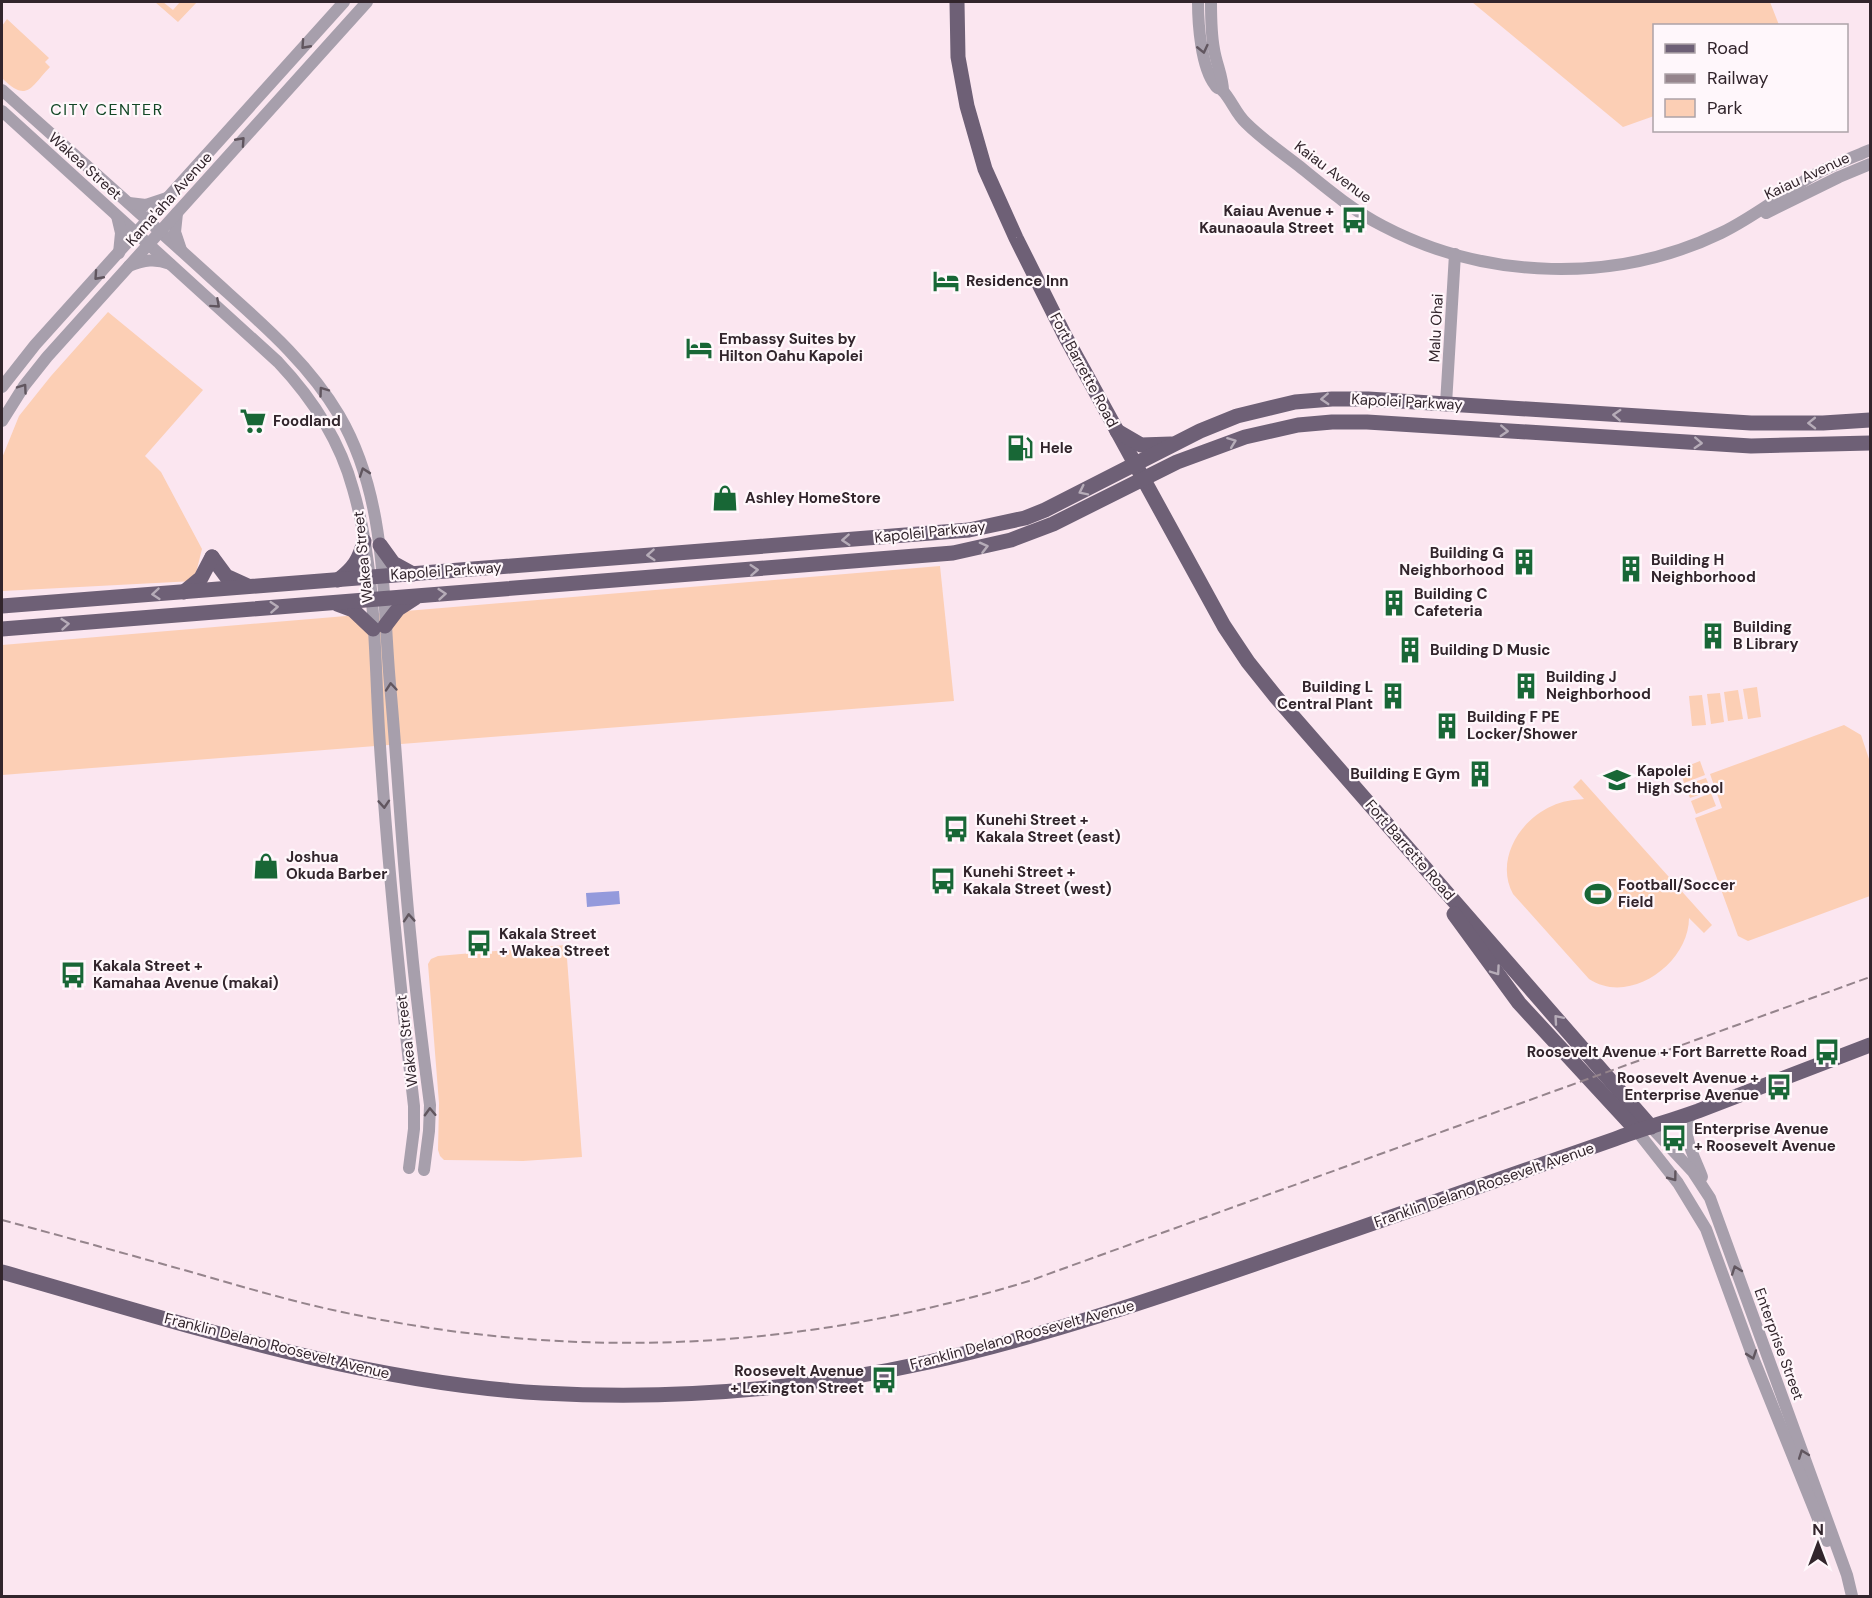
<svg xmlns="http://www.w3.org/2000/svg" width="1872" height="1598" viewBox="0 0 1872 1598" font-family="'DM Sans',sans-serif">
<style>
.green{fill:#fccfb5}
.water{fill:#949adc}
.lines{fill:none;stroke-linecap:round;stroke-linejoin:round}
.minor{stroke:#a79fac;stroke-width:12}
.major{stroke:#6e6076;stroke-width:15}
.rail{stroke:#95848c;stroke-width:2;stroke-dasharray:9 4.5;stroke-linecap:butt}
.oneway{stroke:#61565f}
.oneway2{stroke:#b6acb8}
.labels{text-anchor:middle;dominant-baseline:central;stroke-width:4.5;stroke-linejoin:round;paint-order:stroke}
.street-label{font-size:15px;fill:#32252c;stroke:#fff7fb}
.poi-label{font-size:15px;font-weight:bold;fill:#32252c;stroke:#fff7fb;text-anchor:start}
.neighbourhood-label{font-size:16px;letter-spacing:1.5px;fill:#134726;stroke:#fff7fb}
</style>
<rect width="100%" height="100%" fill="#fbe6f0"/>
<g class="green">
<polygon points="155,2 163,2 173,10 180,2 197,2 178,22"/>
<polygon points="1472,2 1770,2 1779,25 1654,26 1654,116 1623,127"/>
<path d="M7 19 49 58 45 62 50 67C30 88 27 103 2 78V26Z"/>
<polygon points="108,312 203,390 145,456 161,472 202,549 194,581 3,591 2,458 19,416 51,376"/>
<polygon points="940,566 954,701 2,775 2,645"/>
<polygon points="1757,687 1761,717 1748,719 1743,689"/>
<polygon points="1738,690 1743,719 1728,721 1724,692"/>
<polygon points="1720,693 1724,722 1711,724 1707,694"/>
<polygon points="1702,695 1706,725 1692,726 1689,696"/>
<polygon points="1844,725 1861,735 1870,762 1870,896 1748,941 1738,936 1695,818 1722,808 1710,774"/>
<polygon points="1700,761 1705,775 1684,783 1680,769"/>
<polygon points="1706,778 1711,791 1690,798 1685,785"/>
<path d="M1581 779 1712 925 1704 933 1689 918C1689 963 1630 1006 1589 979L1513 894C1495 861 1519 820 1552 806 1562 801 1573 800 1584 799L1573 787Z"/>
<polygon points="1711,793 1716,806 1696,814 1691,801"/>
<polygon points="566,945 582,1157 523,1161 444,1160 440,1156 438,1150 439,1103 428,964 431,959 438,956"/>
</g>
<polygon class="water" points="619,891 620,904 587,907 586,893"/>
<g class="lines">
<g class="minor">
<path d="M1198 2C1198 24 1201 67 1215 85 1217 89 1219 88 1222 90 1231 99 1236 114 1246 123 1262 139 1281 152 1299 166 1326 188 1352 210 1383 226 1486 280 1616 284 1721 233 1754 217 1781 195 1812 176 1831 165 1851 158 1870 150"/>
<path d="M1211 2C1211 18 1211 33 1214 49 1216 63 1223 77 1223 91"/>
<path d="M2 90C70 151 139 212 207 274 254 317 306 359 339 415 387 497 382 593 390 684 398 770 402 856 411 942 416 996 423 1051 430 1105L429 1131 424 1170"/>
<path d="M2 111 278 362C312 398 340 441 353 489 377 572 374 661 380 746 388 866 400 986 414 1106V1129L409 1168"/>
<polyline points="129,203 146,205 167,198"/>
<polyline points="177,213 175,232 181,250"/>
<polyline points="1766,213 1839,177 1870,164"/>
<polyline points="117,216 121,233 119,253"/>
<path d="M129 266C144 260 155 258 170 264"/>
<polyline points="2,387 35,345 344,2"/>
<polyline points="1446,404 1455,254"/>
<polyline points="2,421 24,386 47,357 367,2"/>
<path d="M1694 1112C1676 1126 1696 1160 1702 1177"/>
<polyline points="1651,1127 1693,1172 1710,1198 1847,1575 1852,1596"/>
<polyline points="1637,1131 1678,1183 1706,1229 1754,1360 1827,1541"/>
</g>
<g class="major">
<polyline points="957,2 958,57 967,106 985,169 1016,238 1065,336 1224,626 1248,662 1276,697 1651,1127"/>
<polyline points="1117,431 1141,445 1171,444"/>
<polyline points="380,545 393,563 413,574"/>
<polyline points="212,557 226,576 248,586"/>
<path d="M338 580C353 569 360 559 364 541"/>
<polyline points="184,592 201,578 212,557"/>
<polyline points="337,604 353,610 373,629"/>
<polyline points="2,606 969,530 1025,518 1045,510 1200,431 1237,416 1295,402 1332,399 1368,399 1751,423 1823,423 1870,420"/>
<polyline points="385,626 398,609 415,598"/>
<polyline points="2,629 953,553 1011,540 1053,524 1177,462 1245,437 1298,425 1332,422 1367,422 1751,446 1870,443"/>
<polyline points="1454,914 1519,1003 1637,1131"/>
<path d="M2 1272C179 1322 357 1382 542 1393 672 1400 803 1390 929 1362 1072 1330 1210 1279 1348 1232 1437 1201 1526 1170 1615 1139 1642 1129 1670 1121 1698 1111 1755 1089 1813 1067 1870 1045"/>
</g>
<path class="rail" d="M2 1220C62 1236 123 1253 184 1270 237 1285 289 1301 342 1312 576 1362 800 1351 1029 1281L1870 977"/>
</g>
<defs><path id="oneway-chevron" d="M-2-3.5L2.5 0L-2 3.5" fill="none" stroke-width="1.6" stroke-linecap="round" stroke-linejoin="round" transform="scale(1.5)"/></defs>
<g class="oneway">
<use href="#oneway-chevron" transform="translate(305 45) rotate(132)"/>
<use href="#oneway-chevron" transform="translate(1203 49) rotate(77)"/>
<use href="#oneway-chevron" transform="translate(241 141) rotate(-48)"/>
<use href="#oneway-chevron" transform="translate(98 276) rotate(132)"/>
<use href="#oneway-chevron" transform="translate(216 304) rotate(42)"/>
<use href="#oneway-chevron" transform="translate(23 388) rotate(-55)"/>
<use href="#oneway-chevron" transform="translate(323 391) rotate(-126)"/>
<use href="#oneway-chevron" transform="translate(364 472) rotate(-109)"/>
<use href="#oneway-chevron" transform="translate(391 687) rotate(-95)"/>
<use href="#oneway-chevron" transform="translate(384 804) rotate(86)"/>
<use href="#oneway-chevron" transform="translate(409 918) rotate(-94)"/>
<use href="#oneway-chevron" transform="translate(430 1112) rotate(-92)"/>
<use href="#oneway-chevron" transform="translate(1673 1177) rotate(53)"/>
<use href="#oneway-chevron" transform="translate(1736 1270) rotate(-110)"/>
<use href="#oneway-chevron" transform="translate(1752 1355) rotate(71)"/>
<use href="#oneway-chevron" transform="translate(1803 1454) rotate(-110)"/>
</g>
<g class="oneway2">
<use href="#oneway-chevron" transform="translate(1325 399) rotate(177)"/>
<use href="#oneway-chevron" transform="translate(1617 415) rotate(-177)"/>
<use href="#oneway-chevron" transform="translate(1812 423) rotate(179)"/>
<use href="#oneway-chevron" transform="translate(1504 431) rotate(3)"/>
<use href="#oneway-chevron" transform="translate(1232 442) rotate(-21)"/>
<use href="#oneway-chevron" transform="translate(1698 443) rotate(3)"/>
<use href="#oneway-chevron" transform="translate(1083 491) rotate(154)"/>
<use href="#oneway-chevron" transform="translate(846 540) rotate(176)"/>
<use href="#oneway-chevron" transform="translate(984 547) rotate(-14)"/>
<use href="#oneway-chevron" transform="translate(651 555) rotate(176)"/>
<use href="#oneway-chevron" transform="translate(754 570) rotate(-4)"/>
<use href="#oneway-chevron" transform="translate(156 594) rotate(175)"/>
<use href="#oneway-chevron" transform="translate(442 594) rotate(-5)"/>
<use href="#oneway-chevron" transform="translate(274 607) rotate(-4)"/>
<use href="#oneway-chevron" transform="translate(65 624) rotate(-5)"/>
<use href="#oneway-chevron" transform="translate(1496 971) rotate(55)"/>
<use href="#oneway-chevron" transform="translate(1558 1019) rotate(-131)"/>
</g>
<defs>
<g id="bus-bare" transform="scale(2.07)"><path d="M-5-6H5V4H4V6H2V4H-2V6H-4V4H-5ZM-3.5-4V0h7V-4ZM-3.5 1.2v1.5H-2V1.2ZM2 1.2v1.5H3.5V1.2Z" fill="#186736" stroke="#fff7fb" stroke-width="2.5" paint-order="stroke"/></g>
<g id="hotel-bare" transform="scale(2.07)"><path d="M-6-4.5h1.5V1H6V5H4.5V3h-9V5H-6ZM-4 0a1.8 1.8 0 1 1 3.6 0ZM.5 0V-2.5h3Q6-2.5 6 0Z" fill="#186736" stroke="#fff7fb" stroke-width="2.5" paint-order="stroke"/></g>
<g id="supermarket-bare" transform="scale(2.07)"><path d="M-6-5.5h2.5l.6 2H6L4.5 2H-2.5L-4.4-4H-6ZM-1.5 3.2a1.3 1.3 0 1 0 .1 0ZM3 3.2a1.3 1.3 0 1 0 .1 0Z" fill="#186736" stroke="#fff7fb" stroke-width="2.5" paint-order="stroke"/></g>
<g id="fuel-bare" transform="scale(2.07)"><path d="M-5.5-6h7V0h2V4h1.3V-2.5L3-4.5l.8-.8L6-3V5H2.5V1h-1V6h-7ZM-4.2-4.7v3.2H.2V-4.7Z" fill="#186736" stroke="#fff7fb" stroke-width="2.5" paint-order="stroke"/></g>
<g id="shop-bare" transform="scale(2.07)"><path d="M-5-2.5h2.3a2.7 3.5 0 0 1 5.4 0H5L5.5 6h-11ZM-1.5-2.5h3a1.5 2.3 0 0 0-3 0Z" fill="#186736" stroke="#fff7fb" stroke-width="2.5" paint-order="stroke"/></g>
<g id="building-bare" transform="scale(2.07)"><path d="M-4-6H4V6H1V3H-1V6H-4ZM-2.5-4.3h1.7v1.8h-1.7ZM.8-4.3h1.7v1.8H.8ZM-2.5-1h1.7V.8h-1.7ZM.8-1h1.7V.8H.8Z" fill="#186736" stroke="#fff7fb" stroke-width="2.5" paint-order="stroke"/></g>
<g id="school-bare" transform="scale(2.07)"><path d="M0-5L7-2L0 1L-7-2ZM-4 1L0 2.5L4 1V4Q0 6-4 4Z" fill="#186736" stroke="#fff7fb" stroke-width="2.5" paint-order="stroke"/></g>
<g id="stadium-bare" transform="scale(2.07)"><path d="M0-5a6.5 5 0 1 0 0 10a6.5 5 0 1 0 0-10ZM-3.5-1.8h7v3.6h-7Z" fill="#186736" stroke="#fff7fb" stroke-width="2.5" paint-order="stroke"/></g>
</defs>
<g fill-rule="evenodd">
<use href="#bus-bare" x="1354" y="220"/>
<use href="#hotel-bare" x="946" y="281"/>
<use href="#hotel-bare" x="699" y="348"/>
<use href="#supermarket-bare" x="253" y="421"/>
<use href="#fuel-bare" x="1020" y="448"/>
<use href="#shop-bare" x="725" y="498"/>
<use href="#building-bare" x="1524" y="562"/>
<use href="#building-bare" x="1631" y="569"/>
<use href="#building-bare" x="1394" y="603"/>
<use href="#building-bare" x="1713" y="636"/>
<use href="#building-bare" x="1410" y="650"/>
<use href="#building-bare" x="1526" y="686"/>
<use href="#building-bare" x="1393" y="696"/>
<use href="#building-bare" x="1447" y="726"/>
<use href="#building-bare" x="1480" y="774"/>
<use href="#school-bare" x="1617" y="780"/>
<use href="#bus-bare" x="956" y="829"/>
<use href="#shop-bare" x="266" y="866"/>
<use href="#bus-bare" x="943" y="881"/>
<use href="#stadium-bare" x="1598" y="894"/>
<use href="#bus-bare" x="479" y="943"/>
<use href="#bus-bare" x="73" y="975"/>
<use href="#bus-bare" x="1827" y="1052"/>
<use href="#bus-bare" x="1779" y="1087"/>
<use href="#bus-bare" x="1674" y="1138"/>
<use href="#bus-bare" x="884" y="1380"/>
</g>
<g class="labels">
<g class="street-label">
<text transform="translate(85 166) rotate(42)">Wakea Street</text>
<text transform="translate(1333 172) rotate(37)">Kaiau Avenue</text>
<text transform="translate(1807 176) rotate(-25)">Kaiau Avenue</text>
<text transform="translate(169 199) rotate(-48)">Kama'aha Avenue</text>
<text transform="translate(1436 328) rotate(-87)">Malu Ohai</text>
<text transform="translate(1084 370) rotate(62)">Fort Barrette Road</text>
<text transform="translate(1407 402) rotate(3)">Kapolei Parkway</text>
<text transform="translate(930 532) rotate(-6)">Kapolei Parkway</text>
<text transform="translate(363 557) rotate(-96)">Wakea Street</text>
<text transform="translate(446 571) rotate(-4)">Kapolei Parkway</text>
<text transform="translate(1410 850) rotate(49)">Fort Barrette Road</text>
<text transform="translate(407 1041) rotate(-97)">Wakea Street</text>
<text transform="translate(1484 1185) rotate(-19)">Franklin Delano Roosevelt Avenue</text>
<text transform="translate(1022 1335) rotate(-15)">Franklin Delano Roosevelt Avenue</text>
<text transform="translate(1779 1344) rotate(70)">Enterprise Street</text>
<text transform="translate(277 1346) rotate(14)">Franklin Delano Roosevelt Avenue</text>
</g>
<g class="poi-label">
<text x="1334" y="211" text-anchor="end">Kaiau Avenue +<tspan x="1334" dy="17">Kaunaoaula Street</tspan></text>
<text x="966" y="281">Residence Inn</text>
<text x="719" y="339">Embassy Suites by<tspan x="719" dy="17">Hilton Oahu Kapolei</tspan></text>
<text x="273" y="421">Foodland</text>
<text x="1040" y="448">Hele</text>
<text x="745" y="498">Ashley HomeStore</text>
<text x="1504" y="553" text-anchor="end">Building G<tspan x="1504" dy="17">Neighborhood</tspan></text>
<text x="1651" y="560">Building H<tspan x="1651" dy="17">Neighborhood</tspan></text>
<text x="1414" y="594">Building C<tspan x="1414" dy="17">Cafeteria</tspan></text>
<text x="1733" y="627">Building<tspan x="1733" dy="17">B Library</tspan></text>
<text x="1430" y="650">Building D Music</text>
<text x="1546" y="677">Building J<tspan x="1546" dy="17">Neighborhood</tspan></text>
<text x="1373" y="687" text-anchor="end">Building L<tspan x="1373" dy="17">Central Plant</tspan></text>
<text x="1467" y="717">Building F PE<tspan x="1467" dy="17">Locker/Shower</tspan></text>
<text x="1637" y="771">Kapolei<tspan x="1637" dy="17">High School</tspan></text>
<text x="1460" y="774" text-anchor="end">Building E Gym</text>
<text x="976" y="820">Kunehi Street +<tspan x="976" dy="17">Kakala Street (east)</tspan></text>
<text x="286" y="857">Joshua<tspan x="286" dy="17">Okuda Barber</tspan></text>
<text x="963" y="872">Kunehi Street +<tspan x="963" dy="17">Kakala Street (west)</tspan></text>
<text x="1618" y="885">Football/Soccer<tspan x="1618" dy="17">Field</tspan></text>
<text x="499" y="934">Kakala Street<tspan x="499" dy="17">+ Wakea Street</tspan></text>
<text x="93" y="966">Kakala Street +<tspan x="93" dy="17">Kamahaa Avenue (makai)</tspan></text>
<text x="1807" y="1052" text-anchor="end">Roosevelt Avenue + Fort Barrette Road</text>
<text x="1759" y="1078" text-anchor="end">Roosevelt Avenue +<tspan x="1759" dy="17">Enterprise Avenue</tspan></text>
<text x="1694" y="1129">Enterprise Avenue<tspan x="1694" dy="17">+ Roosevelt Avenue</tspan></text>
<text x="864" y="1371" text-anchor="end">Roosevelt Avenue<tspan x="864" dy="17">+ Lexington Street</tspan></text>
</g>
<g class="neighbourhood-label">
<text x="107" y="109">CITY CENTER</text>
</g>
</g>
<rect width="1872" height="1598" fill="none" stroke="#32252c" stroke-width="6"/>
<rect x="1653" y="24" width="195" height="108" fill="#fff7fb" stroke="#ada3a8" stroke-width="1.5"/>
<rect x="1665" y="44" width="30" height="9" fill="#6e6076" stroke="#ada3a8" stroke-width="1.5"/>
<text x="1707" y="54" font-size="18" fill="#32252c">Road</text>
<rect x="1665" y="74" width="30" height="9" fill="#95848c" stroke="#ada3a8" stroke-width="1.5"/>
<text x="1707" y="84" font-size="18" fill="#32252c">Railway</text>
<rect x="1665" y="99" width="30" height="18" fill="#fccfb5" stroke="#ada3a8" stroke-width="1.5"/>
<text x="1707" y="114" font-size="18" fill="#32252c">Park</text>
<g transform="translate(1818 1544)" stroke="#fff7fb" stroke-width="4.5" paint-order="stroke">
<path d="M0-4.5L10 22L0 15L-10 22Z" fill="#32252c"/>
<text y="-9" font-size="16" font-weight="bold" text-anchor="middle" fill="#32252c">N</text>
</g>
</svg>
